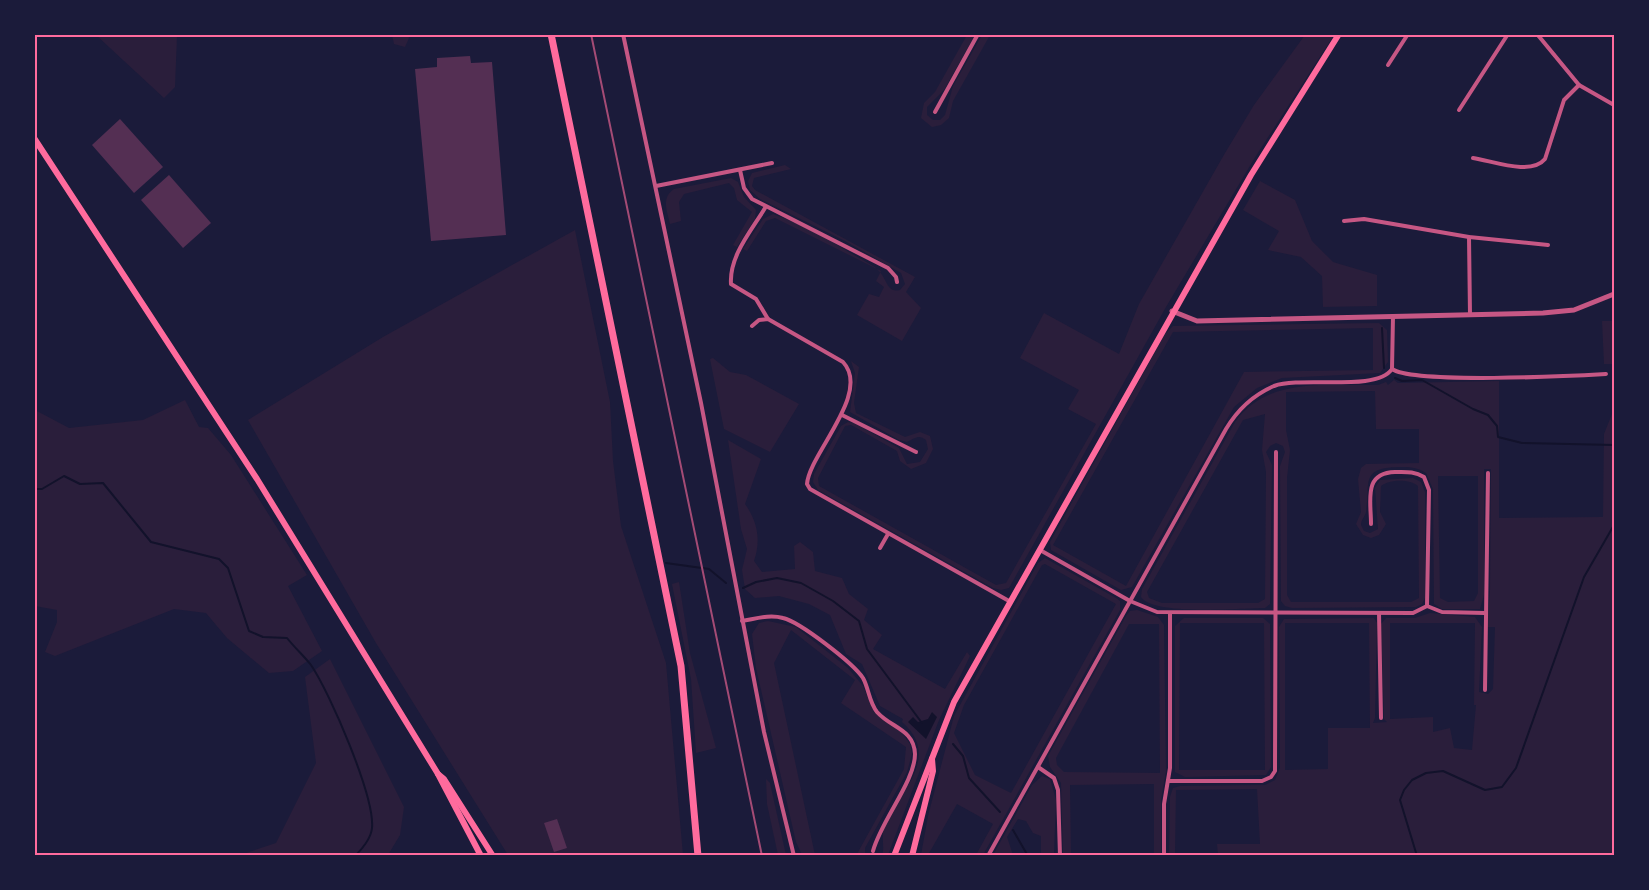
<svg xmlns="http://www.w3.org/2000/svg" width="1649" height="890" viewBox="0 0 1649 890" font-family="Montserrat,sans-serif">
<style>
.green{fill:#2a1e3b;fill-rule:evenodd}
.water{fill:#12122b}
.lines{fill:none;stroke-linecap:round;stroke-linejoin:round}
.stream{stroke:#12122b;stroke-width:2}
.building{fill:#542f53}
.minor{stroke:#c65784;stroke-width:4}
.tertiary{stroke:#c65784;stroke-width:5}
.secondary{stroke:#ff6b9d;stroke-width:6}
.primary{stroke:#ff6b9d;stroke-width:7}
.rail{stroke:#a44b75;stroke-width:2}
.neatline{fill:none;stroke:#ff6b9d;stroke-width:2}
</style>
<rect width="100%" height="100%" fill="#1b1b3a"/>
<g class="green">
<polygon points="96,35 346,35 177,36 175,87 164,98"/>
<polygon points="392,35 408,35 409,38 405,47 394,44"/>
<polygon points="967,35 975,35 944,90 927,107 927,115 933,120 940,120 945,115 953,86 982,35 990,35 953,101 949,118 941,125 932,127 921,118 924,103 935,92"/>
<path d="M1305 35H1334L1254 159 1166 307 1009 588 1001 590 993 588 818 490 813 482 814 474 841 426 848 422 854 423 899 448 907 464 920 462 928 449 926 440C919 434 915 438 907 442L899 440 850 412 855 373 851 361 859 367 854 403 856 413 905 437 920 432 930 436 933 449 926 463 911 469 900 461 897 451 851 425 845 426 818 478 819 486 996 585 1006 583 1096 424 1068 409 1079 390 1020 358 1044 313 1119 354 1139 304 1225 153 1254 105Z"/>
<path d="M785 165 791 169 754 178 752 186 755 190 915 277 906 292 921 308 902 341 857 315 869 294 879 297 884 287 876 281 881 271 775 218 766 221 747 251 743 249 763 219 773 214C808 226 840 247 873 266 888 275 885 294 900 290L905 284 901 273 845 241 760 199 750 190 748 181 752 173Z"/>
<path d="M731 178 738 182 744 197 756 210 755 219 737 247 733 245 752 212 737 200 734 188 729 183 684 194 679 202 681 221 670 224C667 210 661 198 674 189Z"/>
<polygon points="1260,181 1295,200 1312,241 1333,262 1377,275 1377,306 1323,307 1322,276 1301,257 1268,250 1279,231 1243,210"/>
<polygon points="575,230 610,402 613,461 621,526 666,663 683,855 508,855 376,643 248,420 383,337"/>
<polygon points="1602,321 1614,321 1614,364 1604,364"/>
<path d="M1379 323 1387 330 1388 362 1380 373 1282 378 1257 388 1234 407 1132 587 1121 590 1051 550 1050 542 1165 334 1173 326ZM1373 328V370L1244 372 1126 586 1053 545 1173 332Z"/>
<polygon points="713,358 730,372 746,375 799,404 770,452 724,429 710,359"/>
<path d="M1394 380 1398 383 1499 381V518L1603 517 1604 434 1614 409V855H1218L1217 844H1260L1257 789 1176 790 1175 855H1169L1170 797 1173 788 1180 786 1265 785 1275 780 1280 768 1279 627 1284 619 1374 618 1377 623 1375 718 1373 723 1387 722 1384 719 1381 624 1386 618H1415L1430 613 1475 617 1482 627 1479 692 1488 694 1493 689 1495 627H1487L1490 591 1491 469H1484V595L1480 609H1442L1434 604 1433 489 1426 473C1417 467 1409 467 1398 467 1359 468 1371 484 1366 512 1365 517 1361 519 1361 525L1364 531 1370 533 1378 529 1375 488 1380 480 1413 478 1421 482 1425 492V598L1422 604 1416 607 1292 608 1285 606 1281 601 1280 466 1285 452 1283 446 1276 443 1270 446 1266 452 1272 465 1270 604 1265 608C1242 608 1153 616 1141 597L1142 589 1235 422C1268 376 1328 386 1378 385L1386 382 1388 385ZM1375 391 1376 429H1419V463L1366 464 1361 468 1358 479 1361 512 1356 524 1363 535 1371 538 1379 535 1386 524 1380 512 1381 486C1390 479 1410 479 1418 486L1419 598 1411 602H1291L1287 595V478L1290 450 1286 430V392ZM1265 414 1262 450 1266 472 1265 599 1258 603H1162L1149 598 1147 592 1243 420ZM1438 476H1478V593L1474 601 1448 602 1440 598ZM1285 623H1369L1370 728H1328V769L1285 770ZM1390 623H1475L1474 705H1476L1472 750 1454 748 1450 728 1433 732V717L1390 719Z"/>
<polygon points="185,400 199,427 208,428 231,455 307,575 288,586 322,651 293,671 269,673 227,638 206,613 174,609 55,656 45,652 57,622 57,610 35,606 35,410 69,428 143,420"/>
<path d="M728 440 761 459 745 504C758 522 761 541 754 561L762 572 795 569 794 546 800 542 813 552 815 571 842 578 849 594 868 609 864 620 882 635 873 649 945 689 967 652 970 656 939 720 888 855H882C885 847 881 838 884 828 898 792 943 758 902 722L903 719 880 706 862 664 846 654 830 615 809 604 779 596 755 598 745 589 742 570 747 549 741 529Z"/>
<path d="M1045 558 1116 598 1120 601V610L983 855H976L993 824 957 804 928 855H921L928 816 954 716 1038 563ZM1045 564 1116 604 1011 793 975 775 954 733 964 705 1042 565Z"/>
<polygon points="679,582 690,653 716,748 696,753 691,679 672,584"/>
<path d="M1137 610 1158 617 1164 625 1166 771 1161 800V855H1154V784L1070 785 1071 855H1063L1061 783 1050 767 1048 756 1126 616 1130 611ZM1129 624H1159L1160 773 1064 772 1057 765 1056 758Z"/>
<path d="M1184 618H1263L1270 624 1271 767 1266 775 1185 777 1175 772V626ZM1180 623H1264L1265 770H1179Z"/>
<polygon points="768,621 796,627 848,668 863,686 874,712 899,729 910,744 912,754 907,772 865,848 865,855 849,855 857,854 904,769 906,747 841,703 855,680 791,630 774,663 815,855 802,855 796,842 756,668 752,634 759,623"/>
<polygon points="330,659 404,807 400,835 388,855 240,855 276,843 316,763 305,677"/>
<polygon points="1042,776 1050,779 1056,800 1054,855 1041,855 1041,836 1033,833 1026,821 1018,819 1007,837 1013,855 993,855 1032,785"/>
<polygon points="766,779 770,783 786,855 778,855 767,804"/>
</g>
<polygon class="water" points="932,712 937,717 926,739 908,722 913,717 918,722 928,719"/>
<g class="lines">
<g class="stream">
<polyline points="1382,328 1384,368"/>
<polyline points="1395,378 1402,381 1422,380 1473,409 1488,415 1497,426 1498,437 1522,443 1614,445"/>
<path d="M34 489H42L64 476 80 484 103 483 151 542 219 559 228 568 249 631 263 637 287 638C294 647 304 656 311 665 330 693 375 797 372 828 371 839 363 848 355 856"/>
<polyline points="666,563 709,569 726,583"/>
<polyline points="743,588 756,582 777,578 801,583 833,601 859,621 867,649 922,723"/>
<polyline points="953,744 963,756 969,778 1000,812"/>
<polyline points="1013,830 1028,856"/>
<polyline points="1417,856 1400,800 1404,790 1412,780 1426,773 1443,771 1485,790 1502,787 1516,768 1584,577 1614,525"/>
</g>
</g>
<g class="building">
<polygon points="470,56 471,63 492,62 506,235 431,241 415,69 437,67 437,58"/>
<polygon points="120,119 163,167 134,193 92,145"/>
<polygon points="169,175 211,223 183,248 141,200"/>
<polygon points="557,819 567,848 554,852 544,823"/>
</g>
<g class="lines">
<g class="minor">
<polyline points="623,34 701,403 764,732 794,856"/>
<polyline points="1537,34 1579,85 1614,105"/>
<polyline points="1388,65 1408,34"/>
<polyline points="1459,110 1508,34"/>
<polyline points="935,112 978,34"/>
<path d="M1473 158C1493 161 1531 176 1545 159L1564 100 1579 85"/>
<polyline points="740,170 744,188 752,199 888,268 896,277 897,282"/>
<polyline points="656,186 772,163"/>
<path d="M765 208C752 230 729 256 731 284L756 299 768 319"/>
<polyline points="1344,221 1364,219 1469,237 1548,245"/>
<polyline points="1469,237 1470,315"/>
<path d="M752 326 759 320 768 319 843 362C872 393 809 454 807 484L810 489 1009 601"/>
<path d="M1392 369C1414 384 1570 376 1606 374"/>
<polyline points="1392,369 1393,316"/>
<polyline points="842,415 916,452"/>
<path d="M1371 524C1371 500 1363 473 1395 472 1406 472 1414 471 1424 477L1429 490 1427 606"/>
<polyline points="880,548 888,534"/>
<polyline points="1040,550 1130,601 1157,612 1413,613 1427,606"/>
<polyline points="1427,606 1442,612 1485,613"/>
<polyline points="1379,613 1381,718"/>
<path d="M742 621C755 619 769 614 783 618 800 622 853 663 863 678 869 689 869 702 877 712 891 728 914 729 915 754 915 781 881 821 873 851"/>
<polyline points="1485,690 1488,473"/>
<polyline points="1038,767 1054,778 1058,790 1060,856"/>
<polyline points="1168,781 1262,781 1271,777 1275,771 1276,452"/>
<path d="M988 856 1226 429C1238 409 1253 395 1274 386 1302 376 1377 392 1392 369"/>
<polyline points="1164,856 1164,804 1170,768 1170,613"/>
</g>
<polyline class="tertiary" points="1172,311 1197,321 1543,313 1574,310 1614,294"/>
<g class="secondary">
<polyline points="34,138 257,479 438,774 481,856"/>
<polyline points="438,774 444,779 493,856"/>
<polyline points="894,856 954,702 1251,175 1339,34"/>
<polyline points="912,856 933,771 932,759"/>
</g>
<polyline class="primary" points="551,34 681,666 698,856"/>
<polyline class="rail" points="591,34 762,856"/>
</g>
<rect width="1649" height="890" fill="none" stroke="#1b1b3a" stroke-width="72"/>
<rect x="36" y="36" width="1577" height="818" class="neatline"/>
</svg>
